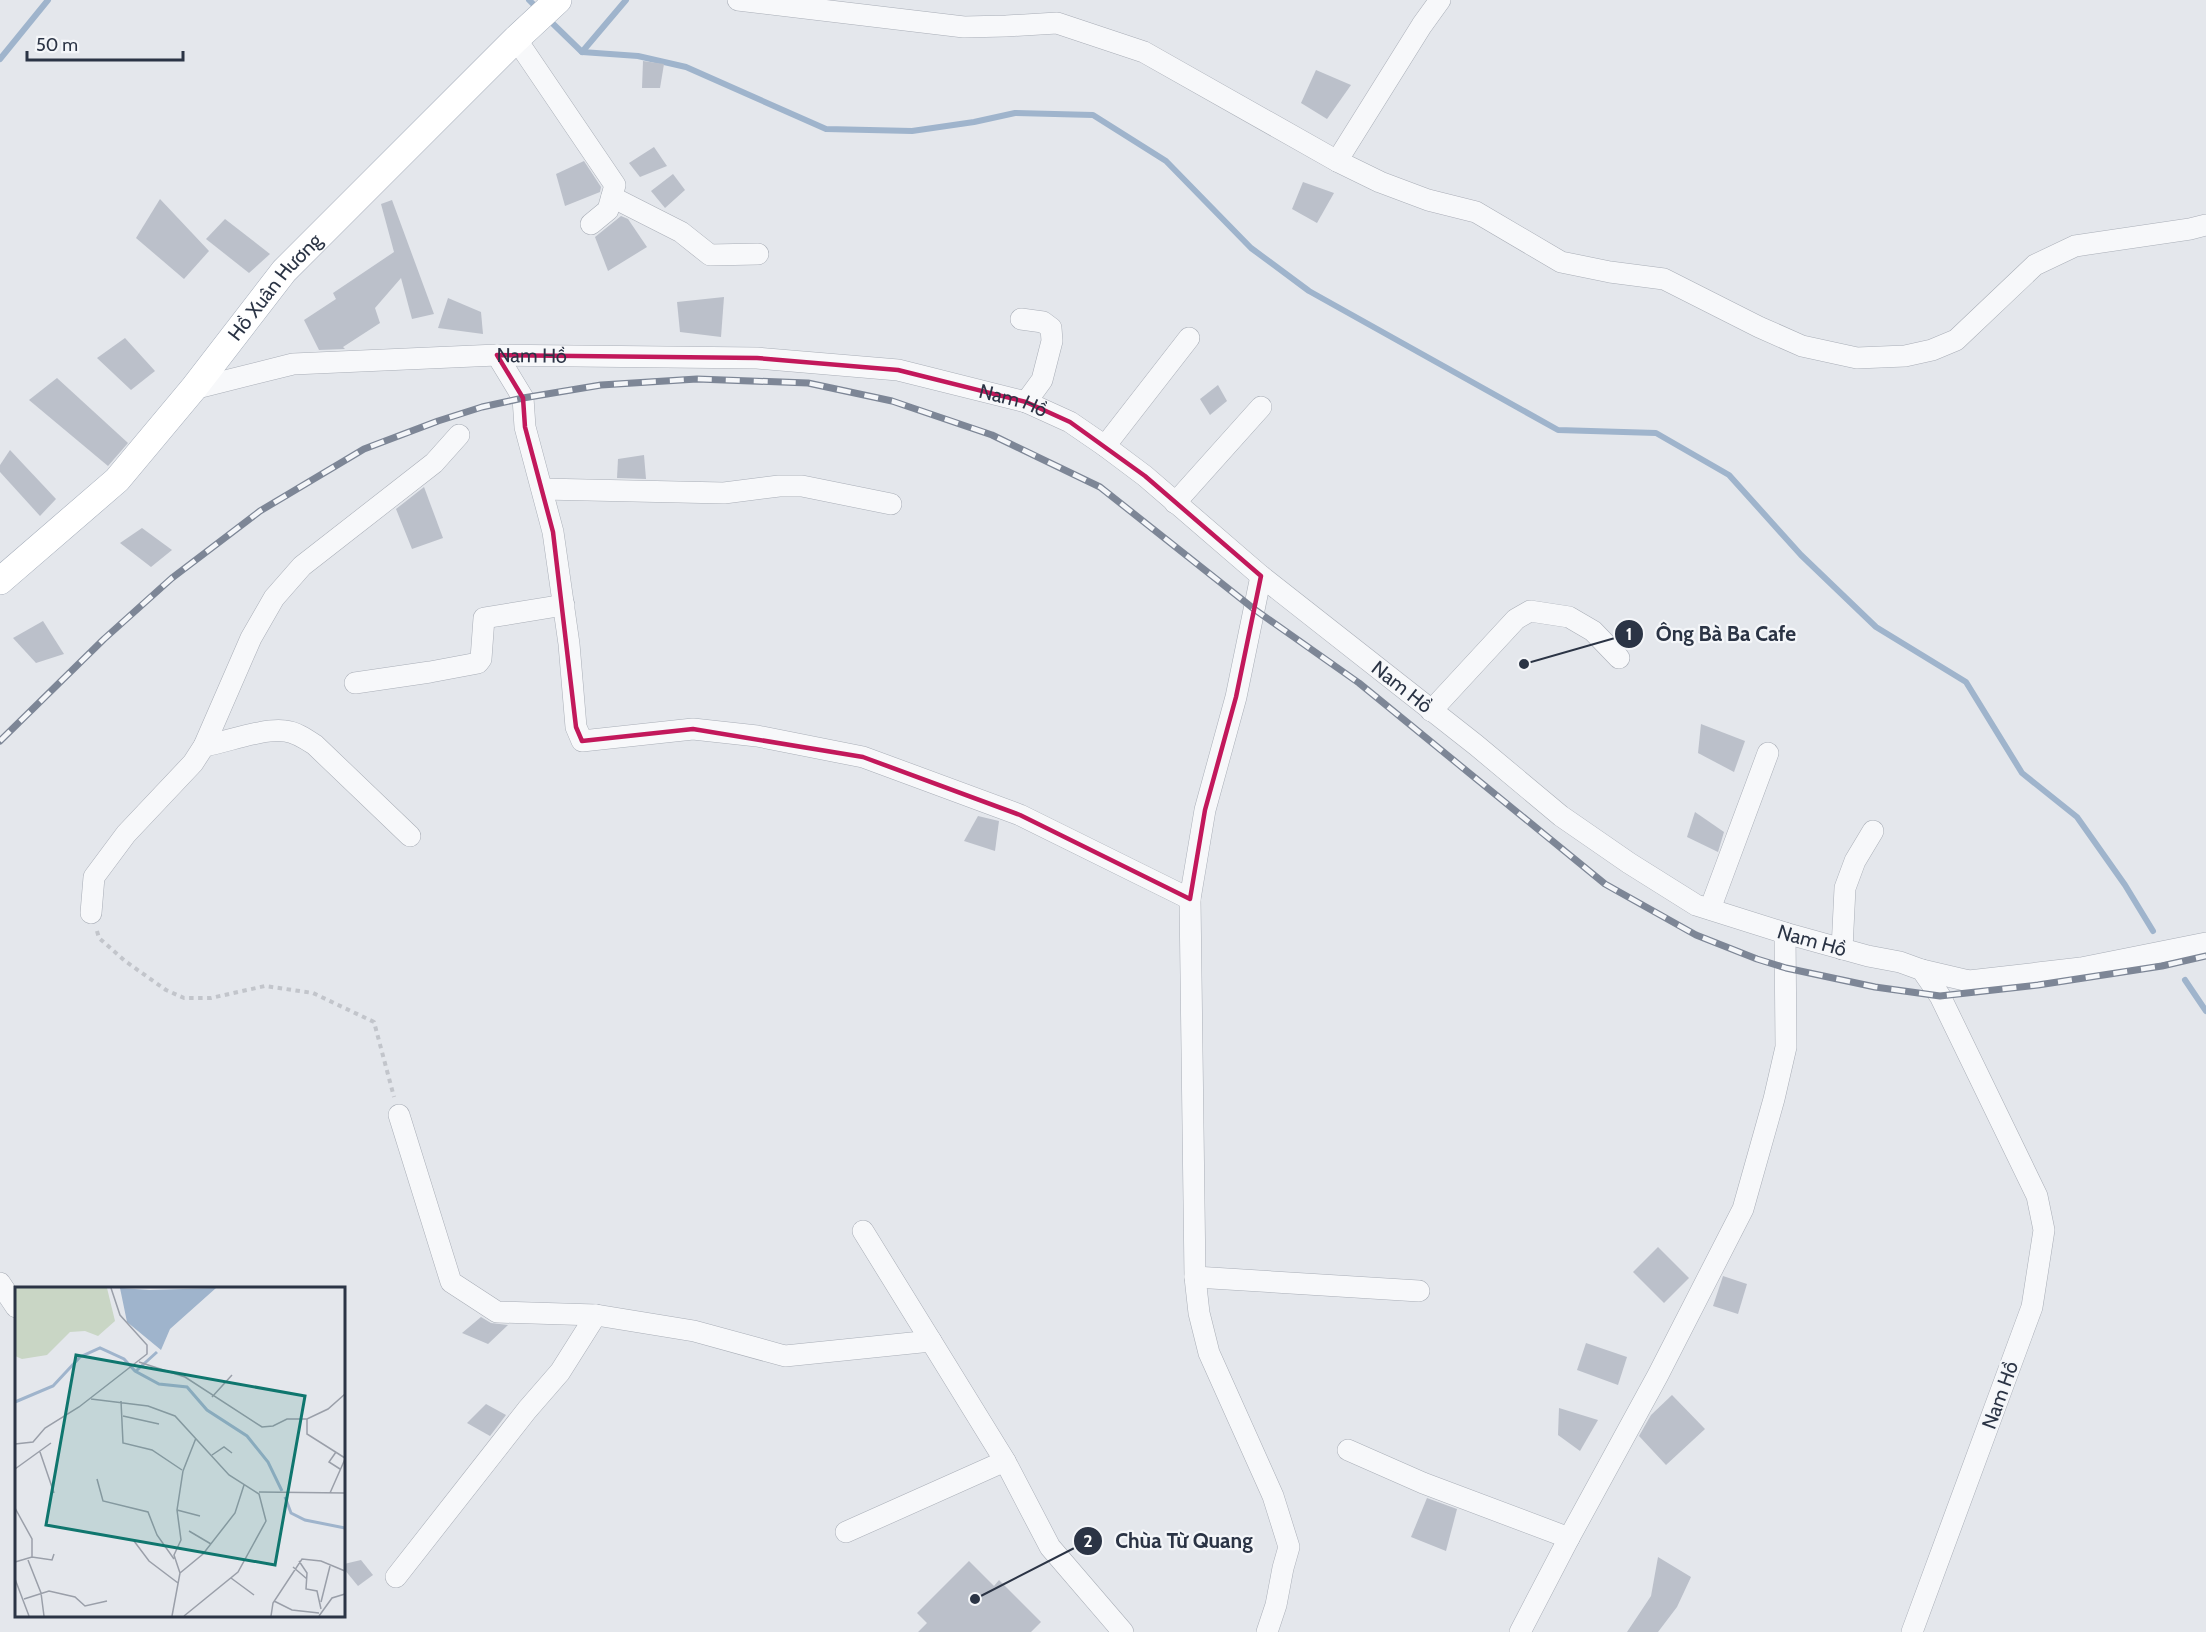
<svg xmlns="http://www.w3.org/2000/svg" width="2206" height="1632" viewBox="0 0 2206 1632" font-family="Cabin,sans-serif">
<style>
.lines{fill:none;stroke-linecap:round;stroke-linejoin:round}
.stream{stroke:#9fb4cc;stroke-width:6}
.building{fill:#bbc0ca}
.minor-casing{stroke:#a9aeb7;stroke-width:22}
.major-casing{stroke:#a3abb8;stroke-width:28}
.path{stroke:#c2c5cb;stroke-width:4;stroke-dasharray:4.5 4.5;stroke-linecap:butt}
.minor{stroke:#f7f8fa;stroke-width:21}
.major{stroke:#fff;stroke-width:27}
.rail-casing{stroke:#7d8696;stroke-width:7}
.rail{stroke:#f4f6f9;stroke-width:4.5;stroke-dasharray:14;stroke-linecap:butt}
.marked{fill:none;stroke:#c2185b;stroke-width:4.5;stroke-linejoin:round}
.labels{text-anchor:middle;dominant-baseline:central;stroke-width:4.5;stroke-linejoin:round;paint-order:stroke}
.street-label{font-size:20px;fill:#2b3445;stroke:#f4f6f9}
.inset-river{fill:none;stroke:#9fb4cc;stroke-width:3}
.inset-road{fill:none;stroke:#9a9fa9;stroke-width:1.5}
.view{fill:#0f766e;fill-opacity:0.15;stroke:#0f766e;stroke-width:3}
.inset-edge{fill:none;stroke:#2b3445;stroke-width:3}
.leader{fill:none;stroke:#2b3445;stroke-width:2}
.callout-dot{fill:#2b3445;stroke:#f4f6f9;stroke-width:2}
.mark-label{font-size:18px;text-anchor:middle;font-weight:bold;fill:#fff}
.callout-label{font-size:21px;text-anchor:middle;font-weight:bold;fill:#2b3445;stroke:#f4f6f9;stroke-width:4.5;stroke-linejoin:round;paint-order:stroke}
</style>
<rect width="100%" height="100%" fill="#e4e7ec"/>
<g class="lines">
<g class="stream">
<polyline points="529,0 537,8"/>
<polyline points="547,18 582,52 638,56 686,67 826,129 912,131 974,122 1015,113 1093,115 1166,161 1251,248 1309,291 1558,430 1656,433 1729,475 1801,555 1876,627 1966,682 2022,773 2077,817 2125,885 2153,931"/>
<polyline points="582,52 626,0"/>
<polyline points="0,59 48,0"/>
<polyline points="2185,980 2206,1011"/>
</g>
</g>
<g class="building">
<polygon points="643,61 664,64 660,88 642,88"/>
<polygon points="1316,70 1351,85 1327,119 1301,103"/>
<polygon points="654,147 667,166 640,177 629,163"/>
<polygon points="584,161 601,187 600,192 565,206 556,174"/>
<polygon points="673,174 685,190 665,208 651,191"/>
<polygon points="1303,182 1334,193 1317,223 1292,209"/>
<polygon points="160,199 209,251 184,279 136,238"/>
<polygon points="392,200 434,314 412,319 401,278 375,308 380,323 343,347 345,349 319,350 304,320 336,299 333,293 394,252 381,204"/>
<polygon points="621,216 628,219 647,247 608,271 595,237"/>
<polygon points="225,219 270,254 249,273 206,239"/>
<polygon points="724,297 721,337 680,332 677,302"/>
<polygon points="448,298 481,312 483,334 438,328"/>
<polygon points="125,338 155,371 131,390 97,358"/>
<polygon points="57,378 128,443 108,466 29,400"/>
<polygon points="1218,385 1227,401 1210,415 1200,399"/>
<polygon points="10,450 56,499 40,516 0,472 0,465"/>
<polygon points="644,455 646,479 617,478 618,459"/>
<polygon points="424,487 443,538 412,549 396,509"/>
<polygon points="142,528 172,550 151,567 120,543"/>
<polygon points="43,621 64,654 36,663 13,638"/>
<polygon points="1701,724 1745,741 1734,772 1698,753"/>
<polygon points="1695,812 1724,832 1718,852 1687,837"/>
<polygon points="978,816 999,821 995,851 964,841"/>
<polygon points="1658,1247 1689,1278 1664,1303 1633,1272"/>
<polygon points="1723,1276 1747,1284 1738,1314 1713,1306"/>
<polygon points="481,1317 491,1323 508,1325 488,1344 462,1333"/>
<polygon points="1586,1343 1627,1357 1618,1385 1577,1370"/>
<polygon points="1672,1395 1705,1429 1666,1465 1639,1436 1651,1415"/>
<polygon points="486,1404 506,1415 490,1436 467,1423"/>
<polygon points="1559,1408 1598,1420 1580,1451 1558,1435"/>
<polygon points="1427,1498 1457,1509 1446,1551 1411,1537"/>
<polygon points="1658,1557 1691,1577 1677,1607 1658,1632 1627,1632 1651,1596"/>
<polygon points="361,1560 373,1575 358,1586 344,1569 344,1564"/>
<polygon points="969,1561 994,1586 999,1580 1041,1622 1031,1632 918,1632 927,1623 917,1613"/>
</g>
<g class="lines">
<g class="minor-casing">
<g id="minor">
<polyline points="738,0 964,27 1006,26 1057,23 1144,52 1337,161 1380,182 1428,200 1476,212 1561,262 1610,272 1664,279 1759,327 1802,346 1857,358 1905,356 1932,350 1956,340 2035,265 2075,246 2190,229 2206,225"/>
<polyline points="516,39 615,185 608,210 591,224"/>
<polyline points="1337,161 1422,25 1440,0"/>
<polyline points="612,197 681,232 710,255 758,254"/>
<polyline points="1021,319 1043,322 1051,328 1052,341 1042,380 1026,402"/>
<polyline points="497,355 523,398 525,427 553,532 569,644 576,727 582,741 693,729 757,736 863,757 1020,815 1190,899"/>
<path id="s1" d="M193 389 293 364 497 355 757 358 898 370 1026 402 1070 422 1105 446 1145 476 1261 576 1476 745 1561 816 1629 863 1696 905 1785 933 1868 956 1900 962 1922 970 1940 996 2037 1196 2044 1230 2032 1307 1912 1632"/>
<polyline points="1105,446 1189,338"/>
<polyline points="542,489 724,493 779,486 802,486 891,504"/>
<polyline points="1175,503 1261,407"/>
<polyline points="1261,576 1236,697 1205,810 1190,899 1195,1277 1199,1313 1209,1353 1273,1496 1289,1547 1283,1568 1276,1605 1267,1632"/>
<polyline points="355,683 430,672 478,663 481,659 484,618 564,605"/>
<polyline points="1431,711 1516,619 1530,611 1569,617 1593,631 1619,658"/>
<path d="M204 746C227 742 263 728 285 731 296 732 306 739 315 745L410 836"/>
<polyline points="1710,909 1768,753"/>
<polyline points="91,913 94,877 126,834 193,763 204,746 251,638 274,598 302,566 434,463 459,435"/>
<polyline points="1842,949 1845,888 1855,861 1873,831"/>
<polyline points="1922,970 1969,981 2081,968 2206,943"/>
<polyline points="399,1115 451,1282 497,1312 596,1315 694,1331 785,1356 931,1341 1005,1461 1050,1547 1123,1632"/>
<polyline points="863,1231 931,1341"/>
<polyline points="1195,1277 1419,1291"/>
<polyline points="0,1283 16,1307"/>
<polyline points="1348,1450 1423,1483 1569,1538"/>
<polyline points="846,1532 1005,1461"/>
<polyline points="396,1577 527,1410 560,1372 596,1315"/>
<polyline points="1520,1632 1569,1538 1658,1375 1743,1209 1774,1099 1786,1047 1785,933"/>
</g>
</g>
<g class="major-casing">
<g id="major">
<path id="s2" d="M0 581 117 480 193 389 284 271 516 39 558 0"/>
</g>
</g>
<polyline class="path" points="97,931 99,938 125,961 166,990 184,998 211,998 265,986 313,993 374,1022 394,1097"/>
<use href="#minor" class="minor"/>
<use href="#major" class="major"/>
<g class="rail-casing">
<polyline id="rail" points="0,741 104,639 172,578 260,511 364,449 438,421 482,407 523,398 601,385 697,379 808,383 892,401 992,435 1100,487 1254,609 1359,683 1605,884 1696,935 1757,959 1786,968 1875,987 1940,996 2038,985 2162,966 2206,956"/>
</g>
<use href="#rail" class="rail"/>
</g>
<path class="marked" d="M497 355 757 358 898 370 1026 402 1070 422 1145 476 1261 576 1236 697 1205 810 1190 899 1020 815 863 757 693 729 582 741 576 727 553 532 525 427 523 398Z"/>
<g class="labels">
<g class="street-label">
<text stroke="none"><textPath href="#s2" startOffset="404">Hồ Xuân Hương</textPath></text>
<text stroke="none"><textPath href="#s1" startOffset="342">Nam Hồ</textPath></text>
<text stroke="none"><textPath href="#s1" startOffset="828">Nam Hồ</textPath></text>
<text stroke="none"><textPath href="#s1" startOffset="1314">Nam Hồ</textPath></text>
<text stroke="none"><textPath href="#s1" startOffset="1802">Nam Hồ</textPath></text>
<text transform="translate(2000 1395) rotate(-70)">Nam Hồ</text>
</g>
</g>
<g transform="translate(15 1287)">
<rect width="330" height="330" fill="#e4e7ec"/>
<path d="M0 1H92L100 34 83 49 70 44 55 45 32 68 7 72 0 69Z" fill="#c9d6c5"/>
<path d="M105 1 135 3 201 1 155 42 146 63 112 35Z" fill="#9fb4cc"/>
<path class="inset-river" d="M121 84 142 65M0 115 38 99 65 70 85 61 109 72 120 84 144 97 172 100 192 123 232 149 253 175 267 204M270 210 276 226 290 233 330 241"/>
<path class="inset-road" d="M124 75 170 90 247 140 258 139 272 132H292L313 122 330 107M197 110 217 88M76 112 133 119 160 129 214 188 244 207 251 234 223 285 169 329M106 114 108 156 137 163 167 183M108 129 144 137M292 132V147L330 171M0 157 18 155 30 141 64 120 132 67V58L105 28 96 1M25 165 39 206M321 165 314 175 325 182M197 168 209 160 217 166M0 182 36 156M82 192 88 214 133 225 142 248 159 272M244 205 330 206M315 206 330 172M0 221 17 252V270M162 223 185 229M174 244 196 257M119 254 134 274 163 296M13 273 26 306 29 329M284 274 292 286 291 302 302 304 306 322M0 275 17 270 37 273 39 267M278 280 292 292M165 286 188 267 220 226 229 198M216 291 239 308M0 292 14 329M9 312 34 304 60 310 70 319 92 314M259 314 277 323 304 326M306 315 315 279M157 329 165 286 159 268 166 253 162 223 168 184 181 151M256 329 258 316 287 272 306 274 330 284M304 329 317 311 330 307"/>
<path class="view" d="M61 68 290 109 260 278 31 238Z"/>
<rect width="330" height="330" class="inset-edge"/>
</g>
<path class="leader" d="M1524 664L1629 634M975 1599L1088 1541"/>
<g class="callout-dot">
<circle cx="1524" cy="664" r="6"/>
<circle cx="975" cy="1599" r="6"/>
<circle cx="1629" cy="634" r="15"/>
<circle cx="1088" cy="1541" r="15"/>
</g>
<g class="mark-label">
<text x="1629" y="640">1</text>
<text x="1088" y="1547">2</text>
</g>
<g class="callout-label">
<text x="1726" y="641">Ông Bà Ba Cafe</text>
<text x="1184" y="1548">Chùa Từ Quang</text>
</g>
<path d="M27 51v9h156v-9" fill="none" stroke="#2b3445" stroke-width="3"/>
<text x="36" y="51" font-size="18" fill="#2b3445" stroke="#f4f6f9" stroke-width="4.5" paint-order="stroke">50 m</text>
</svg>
